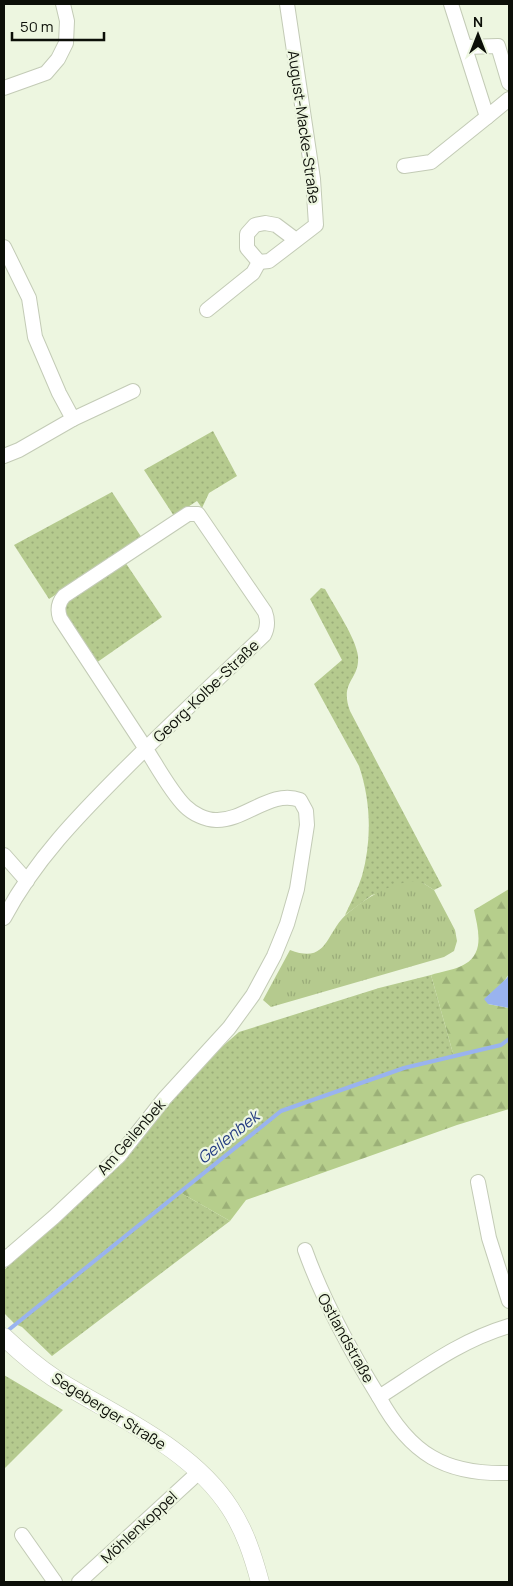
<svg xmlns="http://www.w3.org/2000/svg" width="513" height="1586" viewBox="0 0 513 1586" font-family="Manrope,sans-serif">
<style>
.grass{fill:url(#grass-dots)}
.forest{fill:url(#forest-firs)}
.park{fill:url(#park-tufts)}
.water{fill:#99b3ef}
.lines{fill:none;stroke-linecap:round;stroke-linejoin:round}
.stream{stroke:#99b3ef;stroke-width:4}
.minor-casing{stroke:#c3cbb6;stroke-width:16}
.major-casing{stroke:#c3cbb6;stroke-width:19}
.minor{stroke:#fff;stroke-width:14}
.major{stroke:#fff;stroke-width:18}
.labels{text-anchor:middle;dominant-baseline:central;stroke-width:4.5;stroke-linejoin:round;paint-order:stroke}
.street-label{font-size:15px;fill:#0c0f08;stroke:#edf6e0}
.water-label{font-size:16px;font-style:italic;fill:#243c82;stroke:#edf6e0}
</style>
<defs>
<pattern id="grass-dots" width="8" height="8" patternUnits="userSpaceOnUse" patternTransform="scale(1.25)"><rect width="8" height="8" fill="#b5ca8e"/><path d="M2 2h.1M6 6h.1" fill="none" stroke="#9aac79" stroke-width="1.8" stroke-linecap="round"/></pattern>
<pattern id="forest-firs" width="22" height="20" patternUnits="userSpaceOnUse" patternTransform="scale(1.25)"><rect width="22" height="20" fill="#b6ce8c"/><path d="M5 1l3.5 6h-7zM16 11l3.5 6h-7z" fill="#9bb077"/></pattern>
<pattern id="park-tufts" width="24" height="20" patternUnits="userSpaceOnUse" patternTransform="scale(1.25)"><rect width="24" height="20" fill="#b5ca8e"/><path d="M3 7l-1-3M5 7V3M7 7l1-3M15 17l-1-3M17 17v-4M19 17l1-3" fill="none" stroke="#9aac79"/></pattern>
</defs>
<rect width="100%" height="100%" fill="#edf6e0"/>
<g class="grass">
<polygon points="213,431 237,476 209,493 202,508 197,501 174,516 144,470"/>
<polygon points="112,492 142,538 49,599 14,545"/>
<polygon points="125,562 162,617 96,663 65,616 66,602"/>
<path d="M321 588 325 589C334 606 356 638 358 656 360 680 339 681 350 711L442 886 434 890 423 883 372 895 345 915C351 902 358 889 362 876 372 840 371 801 359 766L314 684 342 660 310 599Z"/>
<polygon points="431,975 454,1057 404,1069 281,1112 181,1193 230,1221 52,1356 22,1327 15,1324 4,1313 4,1270 115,1167 207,1060 239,1032 379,988"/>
<polygon points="4,1375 63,1410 4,1469"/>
</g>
<path class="forest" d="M509 889V974L488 1004 509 1008V1109L457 1125 246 1200 230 1221 181 1193 281 1112 404 1069 454 1057 431 975C440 972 458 969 465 964 485 952 478 929 474 910Z"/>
<path class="park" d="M410 881 423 883 434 890 455 930 457 941 454 951 444 957 271 1007 263 1000 290 950C329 965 325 932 348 913 369 896 383 888 410 881Z"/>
<polygon class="water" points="509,974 509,1008 488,1004 484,999 507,978"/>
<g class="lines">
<polyline class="stream" points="6,1332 281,1111 404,1068 501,1045 509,1039"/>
<g class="minor-casing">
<g id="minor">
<polyline points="287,4 313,179 316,225 269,261 259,262 247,248 247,234 255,225 265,223 276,225 296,240"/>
<polyline points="451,4 487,117 509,99"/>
<polyline points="466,47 498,46 509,83"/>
<polyline points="4,88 46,73 58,59 66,43 67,21 63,4"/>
<polyline points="404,166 431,162 487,117"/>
<polyline points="4,247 29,298 35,337 59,393 73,419 19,450 4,456"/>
<polyline points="207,310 253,273 259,262"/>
<polyline points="73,419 133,391"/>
<polyline points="4,855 27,881"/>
<path d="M4 918C34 861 79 815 124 770 170 724 217 680 264 635 268 627 268 620 265 612L198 514H188L64 596C58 603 57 609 60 618 88 661 116 704 144 746 156 764 170 791 185 806 193 814 206 820 216 820 245 821 271 789 300 800L306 811 307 825 297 889 287 924 274 956 253 995 229 1028 164 1099 119 1156 54 1217 4 1260"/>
<polyline points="478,1182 489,1238 509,1301"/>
<path d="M305 1250C324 1303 350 1350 379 1397 423 1369 459 1341 509 1326"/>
<path d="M379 1397C410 1454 445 1475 509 1473"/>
<polyline points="22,1535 55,1582"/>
<polyline points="79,1582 199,1472"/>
</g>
</g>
<g class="major-casing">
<path id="major" d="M4 1337C20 1352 36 1366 54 1378 114 1416 191 1447 230 1508 245 1531 253 1556 260 1582"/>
</g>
<use href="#minor" class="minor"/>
<use href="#major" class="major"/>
</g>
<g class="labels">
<g class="street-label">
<text transform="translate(304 127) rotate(82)">August-Macke-Straße</text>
<text transform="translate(206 691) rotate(-44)">Georg-Kolbe-Straße</text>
<text transform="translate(131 1137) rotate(-49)">Am Geilenbek</text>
<text transform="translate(346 1338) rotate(61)">Ostlandstraße</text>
<text transform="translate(109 1411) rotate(32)">Segeberger Straße</text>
<text transform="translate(139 1527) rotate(-43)">Möhlenkoppel</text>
</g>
<g class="water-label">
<text transform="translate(228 1137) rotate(-39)">Geilenbek</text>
</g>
</g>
<rect width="513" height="1586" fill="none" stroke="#0c0f08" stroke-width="10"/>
<g transform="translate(478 35)" stroke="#edf6e0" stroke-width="4" paint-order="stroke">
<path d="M0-4L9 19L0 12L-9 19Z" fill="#0c0f08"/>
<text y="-8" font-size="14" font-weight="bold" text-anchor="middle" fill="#0c0f08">N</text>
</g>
<path d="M12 32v8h92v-8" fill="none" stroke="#0c0f08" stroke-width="2.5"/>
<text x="20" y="32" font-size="15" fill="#0c0f08" stroke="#edf6e0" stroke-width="4" paint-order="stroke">50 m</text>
</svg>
